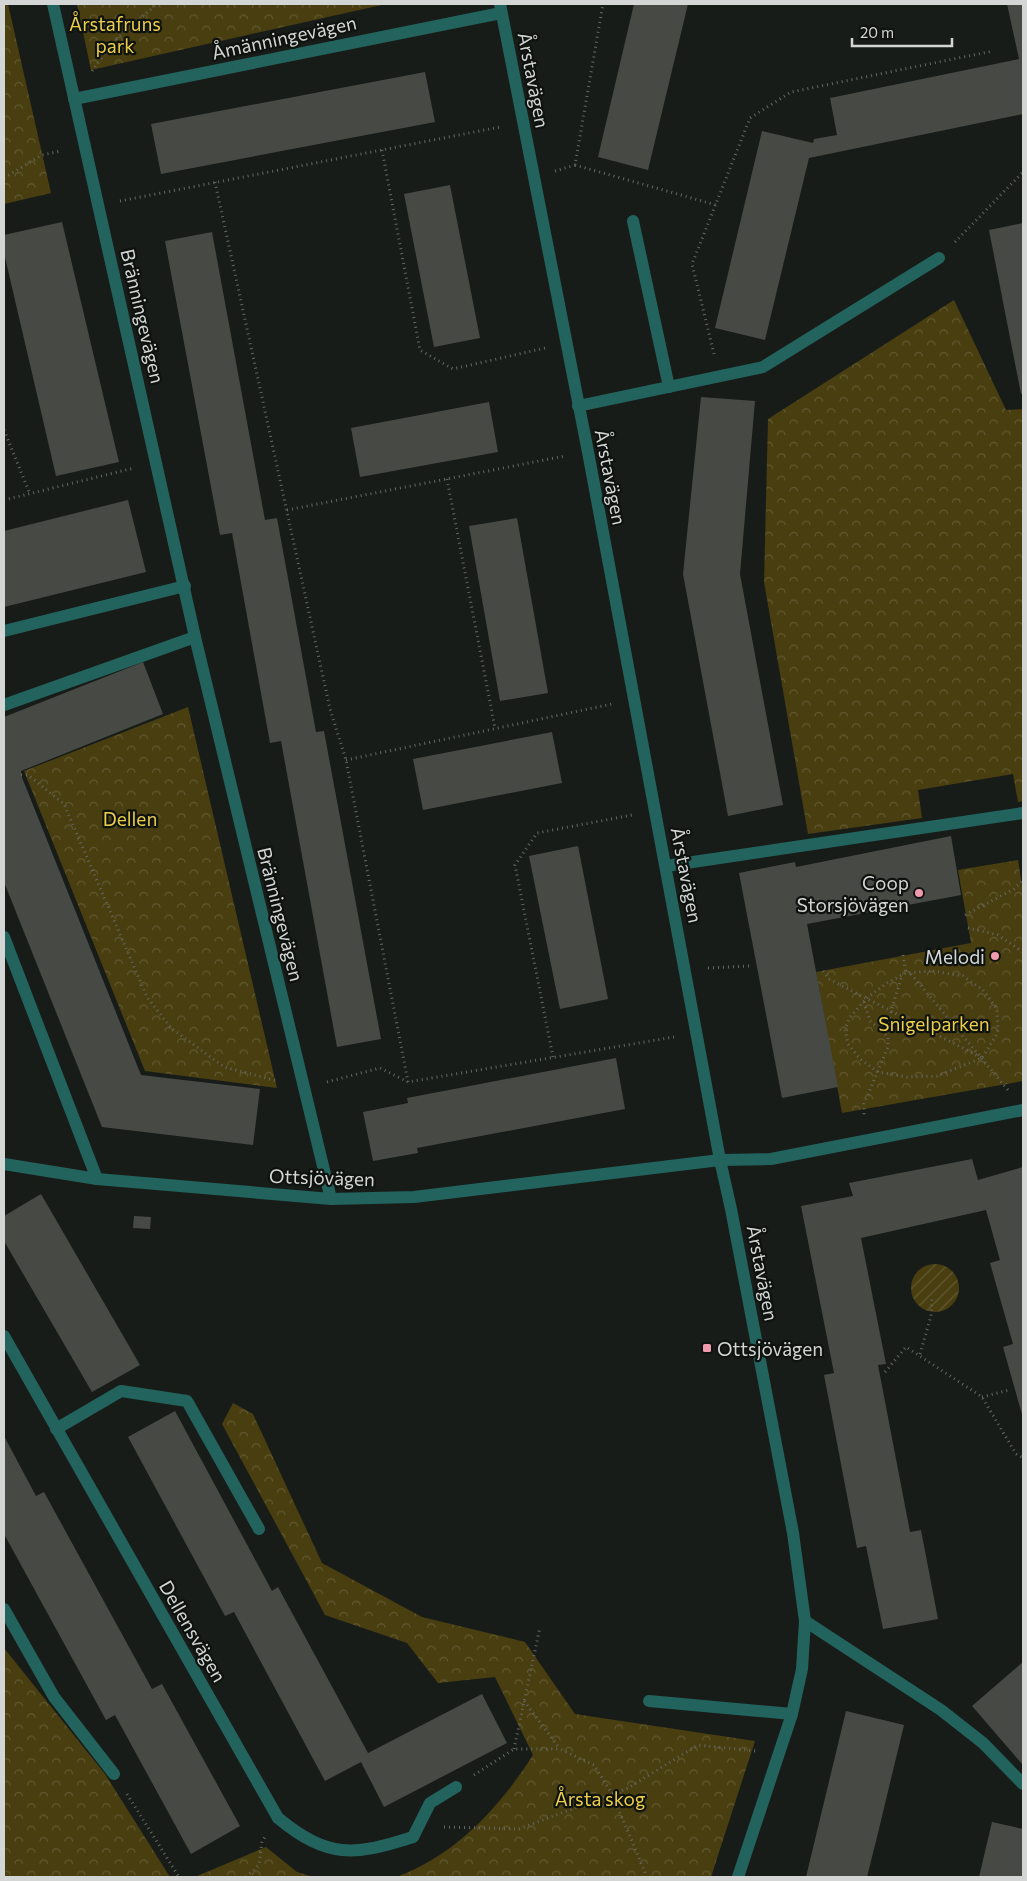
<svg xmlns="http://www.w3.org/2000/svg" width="1027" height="1881" viewBox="0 0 1027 1881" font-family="Commissioner,sans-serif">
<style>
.forest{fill:url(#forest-crowns)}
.garden{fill:url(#garden-furrows)}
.building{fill:#464944}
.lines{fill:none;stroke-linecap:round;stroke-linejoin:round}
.path{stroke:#646865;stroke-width:3;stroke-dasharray:1 4;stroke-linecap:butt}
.lane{stroke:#23635d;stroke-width:12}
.street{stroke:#23635d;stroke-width:12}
.poi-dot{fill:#f29aad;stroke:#0f1310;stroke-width:2}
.labels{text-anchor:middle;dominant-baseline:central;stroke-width:4.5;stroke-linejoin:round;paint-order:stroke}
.park-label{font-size:19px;fill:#edce48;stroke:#0f1310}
.street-label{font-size:19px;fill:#d3d6d4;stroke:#0f1310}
.poi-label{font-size:19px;fill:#d3d6d4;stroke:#0f1310;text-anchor:end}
</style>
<defs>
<pattern id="forest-crowns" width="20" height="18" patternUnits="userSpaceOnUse" patternTransform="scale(1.25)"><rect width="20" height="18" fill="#483e10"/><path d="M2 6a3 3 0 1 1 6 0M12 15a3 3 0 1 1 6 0" fill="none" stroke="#625932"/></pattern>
<pattern id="garden-furrows" width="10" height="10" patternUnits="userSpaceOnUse" patternTransform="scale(1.25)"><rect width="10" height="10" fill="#483e10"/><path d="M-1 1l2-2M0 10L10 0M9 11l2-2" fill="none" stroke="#625932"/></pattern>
</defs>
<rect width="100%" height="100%" fill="#181c19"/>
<g class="forest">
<polygon points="4,4 8,4 51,193 4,204"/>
<polygon points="77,4 386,4 91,70"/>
<polygon points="954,300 1006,410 1023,409 1023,801 1018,802 1013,774 918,790 922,818 808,834 764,582 768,419"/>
<polygon points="188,707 277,1088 145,1071 24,771"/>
<polygon points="1018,860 1023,893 1023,1081 842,1113 816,972 971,943 958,870"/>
<path d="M233 1403 253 1414 322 1563 422 1617 525 1642 575 1714 755 1741 711 1877H397C457 1854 499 1808 533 1755L495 1677 438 1683 407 1643 325 1615 222 1424Z"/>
<polygon points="4,1648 105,1774 170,1877 4,1877"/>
<polygon points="266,1847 297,1872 314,1877 195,1877"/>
</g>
<circle class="garden" cx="935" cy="1288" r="24"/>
<g class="building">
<polygon points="634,4 688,4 648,170 598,157"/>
<polygon points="1007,4 1023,4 1023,114 809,158 765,340 715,328 762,131 813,143 814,139 837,135 830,98 1019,59"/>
<polygon points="425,72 435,122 161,174 151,124"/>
<polygon points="450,185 480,338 434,347 404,194"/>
<polygon points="62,222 119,462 56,476 4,253 4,235"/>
<polygon points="1023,223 1023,394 1021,394 989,230"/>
<polygon points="212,232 265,520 277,518 316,732 324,731 381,1039 337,1047 281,741 270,743 232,533 220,535 165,241"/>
<polygon points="701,397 755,401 740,574 783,805 728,816 683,574"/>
<polygon points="489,402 498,452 360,477 351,428"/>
<polygon points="128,500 146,572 4,607 4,531"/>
<polygon points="517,518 548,693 500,701 469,526"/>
<polygon points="143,662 163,714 21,771 21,775 141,1075 260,1089 253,1145 102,1127 4,882 4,717"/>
<polygon points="552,732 562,783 423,810 413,759"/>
<polygon points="951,836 961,895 807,924 838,1087 782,1098 739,873 795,862 796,867"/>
<polygon points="578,846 608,999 560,1009 529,856"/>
<polygon points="616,1058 625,1109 417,1148 418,1153 373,1161 363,1112 408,1103 407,1098"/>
<polygon points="972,1159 978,1180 1023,1167 1023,1418 1003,1347 1013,1344 990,1263 1000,1260 986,1210 861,1238 886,1364 878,1365 910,1532 921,1530 938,1619 883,1629 866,1546 857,1548 833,1422 824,1375 834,1373 801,1206 853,1196 849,1183"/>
<polygon points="41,1194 140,1365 92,1392 4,1241 4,1216"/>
<polygon points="134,1216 151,1217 150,1229 133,1228"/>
<polygon points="175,1411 272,1591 278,1587 368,1753 482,1694 507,1743 384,1807 361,1762 325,1781 234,1612 225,1616 128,1437"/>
<polygon points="4,1436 36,1496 44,1492 152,1689 162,1684 240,1826 191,1854 115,1715 106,1720 4,1534"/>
<polygon points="1023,1662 1023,1765 972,1706"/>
<polygon points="846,1711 904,1725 877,1837 867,1877 806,1877"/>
<polygon points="992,1822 1023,1829 1023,1877 979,1877"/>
</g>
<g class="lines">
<g class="path">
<polyline points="92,71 112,43 157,4"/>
<polyline points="382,150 420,350 453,369 545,348"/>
<polyline points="575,165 716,205"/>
<polyline points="555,171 575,165 603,4"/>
<polyline points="4,178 42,155 61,151"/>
<polyline points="215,182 330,709 346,760 408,1082"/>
<polyline points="120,201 500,127"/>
<polyline points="955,242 1023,172"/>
<polyline points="714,354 692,264 750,118 791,92 993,51"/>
<polyline points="4,430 30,494"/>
<polyline points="447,479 495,728"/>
<polyline points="4,500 134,468"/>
<polyline points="287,510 565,456"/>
<polyline points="346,760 612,704"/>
<polyline points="21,775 28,775 64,804 147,997 171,1028 224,1067 277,1081"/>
<polyline points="965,915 1014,889 1023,880"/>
<polyline points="968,928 998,935 1023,952"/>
<polyline points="903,955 906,973"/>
<polyline points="708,968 750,966"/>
<polyline points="823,971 829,979 982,1058"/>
<polygon points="933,971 963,976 983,990 997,1009 998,1032 982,1058 937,1076 907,1077 878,1072 860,1059 848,1044 845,1029 850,1017 868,997 887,983 906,973"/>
<polyline points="911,974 1008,1090"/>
<polyline points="864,1002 870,1021 888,1037 888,1047 864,1104 864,1118"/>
<polyline points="885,1032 902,975"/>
<polyline points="553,1057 515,865 537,833 632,815"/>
<polyline points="327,1082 380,1068 408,1082 674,1037"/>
<polyline points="920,1354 931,1316 932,1299"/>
<polyline points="885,1372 906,1347 982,1397 1016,1454 1023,1458"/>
<polyline points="982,1397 1009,1390"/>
<polyline points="524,1701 560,1749"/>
<polyline points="514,1749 540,1627"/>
<polyline points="474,1775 514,1749 560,1749 594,1765 612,1794 647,1877"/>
<polyline points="127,1794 179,1877"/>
<polyline points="444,1827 519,1829 628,1788 698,1745 756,1751"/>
<polyline points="246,1877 259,1865 262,1842 265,1837"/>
</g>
<g class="lane">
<polyline points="633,221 669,387"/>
<polyline points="578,406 763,367 939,258"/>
<polyline points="4,631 185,586"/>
<polyline points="4,705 195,637"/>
<polyline points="666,866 1023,813"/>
<polyline points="4,937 97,1179"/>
<polyline points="56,1429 121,1391 187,1401 259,1529"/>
<polyline points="4,1609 54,1697 114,1774"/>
<polyline points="805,1621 941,1710 983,1743 1023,1784"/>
<polyline points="649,1701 792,1714"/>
<polyline points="413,1837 430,1803 456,1787"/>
</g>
<g class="street">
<polyline points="53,4 195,637 331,1199"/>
<polyline points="500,4 588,452 720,1160 731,1209 793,1533 805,1621 802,1669 792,1714 738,1877"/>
<polyline points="74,99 501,13"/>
<polyline points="4,1164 97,1179 331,1199 414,1197 720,1160 771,1159 1023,1110"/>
<path d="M4 1336 278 1818C328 1859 354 1856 413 1837"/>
</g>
</g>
<g class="poi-dot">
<circle cx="919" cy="893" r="5"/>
<circle cx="995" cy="956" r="5"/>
<rect x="702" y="1343" width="10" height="10" rx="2.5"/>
</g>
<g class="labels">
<g class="park-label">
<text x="115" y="23">Årstafruns<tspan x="115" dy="22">park</tspan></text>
<text x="130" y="818">Dellen</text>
<text x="934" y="1023">Snigelparken</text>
<text x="600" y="1798">Årsta skog</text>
</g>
<g class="street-label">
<text transform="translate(284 37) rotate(-12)">Åmänningevägen</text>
<text transform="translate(534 80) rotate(79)">Årstavägen</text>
<text transform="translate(143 316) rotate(77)">Bränningevägen</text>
<text transform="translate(611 477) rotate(79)">Årstavägen</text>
<text transform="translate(687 875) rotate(79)">Årstavägen</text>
<text transform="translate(281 914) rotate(76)">Bränningevägen</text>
<text transform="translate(322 1177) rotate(2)">Ottsjövägen</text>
<text transform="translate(763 1273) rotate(79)">Årstavägen</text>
<text transform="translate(193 1631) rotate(60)">Dellensvägen</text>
</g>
<g class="poi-label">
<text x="909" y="882">Coop<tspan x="909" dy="22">Storsjövägen</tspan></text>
<text x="985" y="956">Melodi</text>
<text x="717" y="1348" text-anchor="start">Ottsjövägen</text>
</g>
</g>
<rect width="1027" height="1881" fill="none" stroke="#d3d6d4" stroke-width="10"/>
<path d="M852 38v8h100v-8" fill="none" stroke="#d3d6d4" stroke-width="2.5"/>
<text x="860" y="38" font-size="15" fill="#d3d6d4" stroke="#0f1310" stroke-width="4" paint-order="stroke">20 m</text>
</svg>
